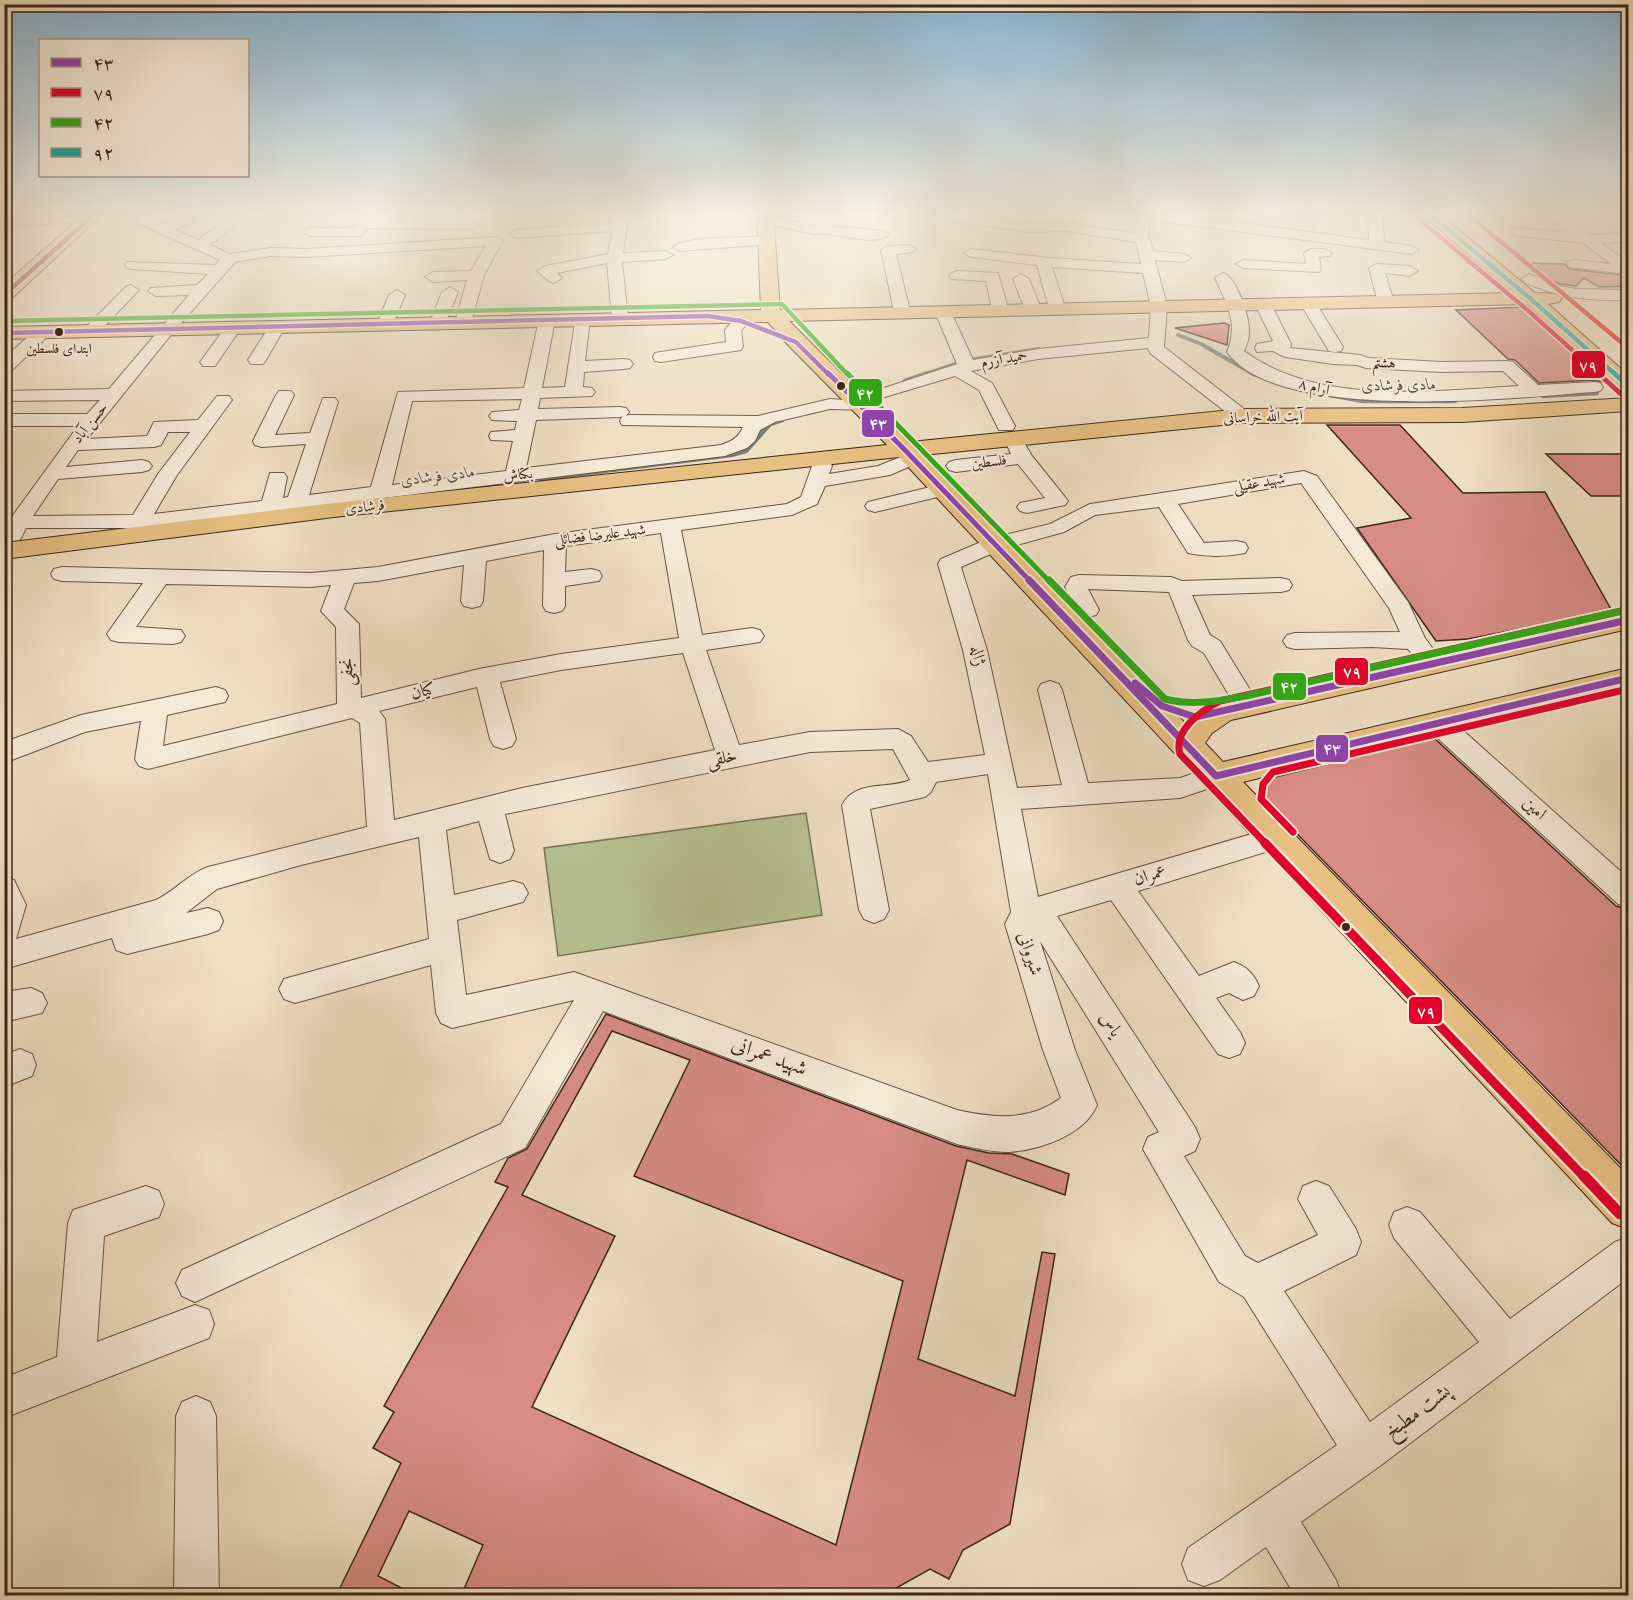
<svg xmlns="http://www.w3.org/2000/svg" width="1633" height="1600" viewBox="0 0 1633 1600" font-family="'IM FELL English',Amiri,serif">
<style>
.green{fill:#b7c295;stroke:#7a7457;stroke-width:1.5}
.lines{fill:none;stroke-linecap:round;stroke-linejoin:round}
.stream-far1{stroke:#767f7b;stroke-width:4}
.stream{stroke:#767f7b;stroke-width:4.5}
.building{fill:#d78c85;stroke:#3e2519;stroke-width:1.5;fill-rule:evenodd}
.minor-casing{stroke:#6a5444;stroke-width:2}
.major-casing{stroke:#3e2519;stroke-width:2}
.minor{fill:#f5ead8;fill-rule:evenodd}
.major{fill:#e8c082;fill-rule:evenodd}
.bus-1-far2-casing{stroke:#f5ead8;stroke-width:7}
.bus-1-far1-casing{stroke:#f5ead8;stroke-width:8}
.bus-1-casing{stroke:#f5ead8;stroke-width:11}
.bus-2-far4-casing{stroke:#f5ead8;stroke-width:7}
.bus-2-far3-casing{stroke:#f5ead8;stroke-width:8}
.bus-2-far2-casing{stroke:#f5ead8;stroke-width:11}
.bus-2-far1-casing{stroke:#f5ead8;stroke-width:14}
.bus-2-casing{stroke:#f5ead8;stroke-width:16}
.bus-3-far2-casing{stroke:#f5ead8;stroke-width:7}
.bus-3-far1-casing{stroke:#f5ead8;stroke-width:8}
.bus-3-casing{stroke:#f5ead8;stroke-width:11}
.bus-4-far1-casing{stroke:#f5ead8;stroke-width:7}
.bus-4-casing{stroke:#f5ead8;stroke-width:8}
.bus-5-casing{stroke:#f5ead8;stroke-width:7}
.bus-6-casing{stroke:#f5ead8;stroke-width:7}
.bus-1-far2{stroke:#8e44ad;stroke-width:4.5}
.bus-1-far1{stroke:#8e44ad;stroke-width:5}
.bus-1{stroke:#8e44ad;stroke-width:7}
.bus-2-far4{stroke:#e4002b;stroke-width:4.5}
.bus-2-far3{stroke:#e4002b;stroke-width:5}
.bus-2-far2{stroke:#e4002b;stroke-width:7}
.bus-2-far1{stroke:#e4002b;stroke-width:9}
.bus-2{stroke:#e4002b;stroke-width:11}
.bus-3-far2{stroke:#30aa15;stroke-width:4.5}
.bus-3-far1{stroke:#30aa15;stroke-width:5}
.bus-3{stroke:#30aa15;stroke-width:7}
.bus-4-far1{stroke:#18a7a1;stroke-width:4.5}
.bus-4{stroke:#18a7a1;stroke-width:5}
.bus-5{stroke:#7e0724;stroke-width:4.5}
.bus-6{stroke:#f40606;stroke-width:4.5}
.bus-dot{fill:#3e2519;stroke:#f5ead8;stroke-width:2}
.labels{text-anchor:middle;dominant-baseline:central;stroke-width:4.5;stroke-linejoin:round;paint-order:stroke}
.far-bus-label{font-size:14px;fill:#3e2519;stroke:#f5ead8}
.far-street-label{font-size:15px;fill:#3e2519;stroke:#f5ead8}
.far-water-label{font-size:16px;font-style:italic;fill:#564a42;stroke:#f5ead8}
.street-label{font-size:18px;fill:#3e2519;stroke:#f5ead8}
.near-street-label{font-size:21px;fill:#3e2519;stroke:#f5ead8}
.line-badge{stroke:#f5ead8;stroke-width:2}
.badge-label{font-size:16px;text-anchor:middle;font-weight:bold;fill:#fff}
</style>
<rect width="100%" height="100%" fill="#efdfc3"/>
<filter id="stains"><feTurbulence type="fractalNoise" baseFrequency=".00333" numOctaves="4"/><feColorMatrix values="0 0 0 0 .2 0 0 0 0 .09 0 0 0 0 .02 0 0 0 .5 -.17"/></filter>
<radialGradient id="worn" r=".72"><stop offset=".6" stop-color="#630" stop-opacity="0"/><stop offset="1" stop-color="#630" stop-opacity=".3"/></radialGradient>
<polygon class="green" points="806,813 822,915 558,956 544,848"/>
<g class="lines">
<g class="stream-far1">
<polyline points="1178,335 1201,344 1255,375"/>
<polyline points="969,360 1039,349"/>
<polyline points="923,375 959,363"/>
</g>
<g class="stream">
<polyline points="1252,373 1266,379"/>
<polyline points="905,381 928,373"/>
<polyline points="1308,391 1363,401 1455,401"/>
<polyline points="1543,396 1597,393"/>
<polyline points="540,479 731,455 746,451 770,424 782,420"/>
</g>
</g>
<g class="building">
<polygon points="1527,263 1565,264 1569,269 1629,276 1629,286 1599,287 1584,278 1576,286 1560,284 1544,278"/>
<polygon points="1526,307 1608,383 1594,380 1539,383 1515,360 1508,359 1456,310"/>
<polygon points="1224,323 1229,325 1227,345 1175,328"/>
<polygon points="1327,425 1400,425 1463,493 1545,492 1612,611 1468,639 1436,641 1357,528 1411,518"/>
<polygon points="1546,454 1629,454 1629,496 1591,496"/>
<polygon points="1434,738 1616,906 1629,909 1629,1173 1260,796 1271,778"/>
<path d="M606 1014 956 1146 989 1153 1012 1154 1069 1174 1065 1195 967 1160 918 1359 1015 1396 1042 1252 1055 1254 1010 1524 963 1550 949 1579 930 1569 882 1596H461L483 1545 409 1511 378 1576 417 1596H336L401 1463 373 1448 394 1412 384 1406 508 1187 495 1182 508 1158 527 1149ZM612 1031 690 1060 634 1176 903 1281 836 1545 532 1407 615 1236 522 1195Z"/>
</g>
<g class="lines">
<g class="minor-casing">
<g id="minor">
<path d="M129 211H143L144 216 163 225 181 216 185 211H200L191 222 175 230 198 240 237 211 289 213 296 217 289 221 246 217 210 245 230 254 271 248 307 249 496 237 503 241 484 275 471 322 463 327 455 322 467 280 433 282 425 277 433 272 471 271 486 246 307 257 271 256 235 262 174 331 87 439 147 436 154 422 198 420 217 396H229L232 400 177 475 154 514 262 501 270 473H284L287 477 283 498 288 497 306 444 262 447 255 445 253 441 276 395 279 391H291L294 395 275 435 310 433 323 398H335L338 402 309 495 371 487 398 392 524 388 539 320 547 315 555 320 542 388 565 387 576 316 582 314 590 319 585 361 624 359 630 360 633 364 630 368 624 369 584 372 583 387 592 388 595 392 592 396 540 398 538 409 620 407 626 408 629 412 626 416 620 417 536 420 526 468 721 445C732 441 738 438 743 427L622 425 620 421 622 417 629 415 758 416 830 399 846 400 849 395 881 389 957 364 935 312 943 307 951 312 973 360 1038 349 1149 338 1151 306 1143 273 1052 267 1065 308 1057 313 1049 308 1037 265 971 257 964 253 971 249 1050 258 1141 264 1136 242 1066 231 1030 232 952 221 950 218 957 214 1030 224 1066 223 1134 233 1139 211H1153L1369 240 1368 211H1382L1384 242 1412 246 1419 250 1412 254 1151 220 1148 234 1153 251 1184 254 1191 258 1184 262 1155 260 1167 306 1164 347 1248 412 1251 416 1248 420H1236L1150 353 1148 348 1038 359 971 371 992 383 1015 426 1013 430H999L979 390 955 376 868 402 871 406 868 410 830 409 775 422 760 430 755 441 747 448 725 456 139 528H26L20 540 13 541 6 540 4 520 11 518 78 426H4V414H87L100 400 4 401V391L109 389 189 295 156 296 148 291 151 288 197 285 208 274 132 269 127 268 125 265 127 262 215 265 220 260 133 221ZM522 399 519 410 492 412 489 416 492 420 517 421 515 430 491 432 489 436 491 440 513 441 506 471 392 485 412 401ZM168 432H190L158 474 133 515 33 516 58 479 142 472 149 470 152 466 149 462 142 460 66 467 78 450 154 447 161 445Z"/>
<polygon points="616,211 659,211 652,215 628,218 623,253 666,251 673,255 666,259 622,262 628,318 620,323 612,318 607,263 557,273 562,278 554,283 549,281 537,271 545,266 608,254 612,231 516,238 509,234 516,230 613,222"/>
<path d="M739 211H771L772 213C765 220 746 217 739 211Z"/>
<path d="M833 211H850L830 226C842 228 884 229 889 234 875 249 832 230 814 234L772 225 770 222 777 218 812 225Z"/>
<polygon points="1541,211 1557,211 1590,235 1628,233 1628,241 1601,243 1628,262 1628,274 1569,267 1567,264 1569,261 1574,260 1611,264 1583,243 1514,235 1512,232 1514,229 1519,228 1569,233"/>
<polygon points="81,215 88,219 86,222 4,226 4,218"/>
<polygon points="366,215 371,216 372,220 472,221 479,225 472,229 367,228 362,235 357,236 310,236 303,232 310,228 353,228 361,216"/>
<path d="M767 237 774 241 772 244 680 251 673 247C683 236 749 237 767 237Z"/>
<polygon points="909,245 916,249 914,252 896,254 910,311 902,316 894,311 881,250 888,246"/>
<polygon points="1311,249 1325,249 1332,253 1330,256 1319,257 1321,269 1319,272 1243,268 1236,264 1243,260 1306,264 1304,253"/>
<polygon points="1376,264 1410,266 1418,271 1410,276 1385,273 1394,302 1392,305 1386,307 1378,302 1369,268"/>
<polygon points="957,271 998,273 1008,309 1006,312 994,312 992,309 986,281 952,279 949,276 952,273"/>
<path d="M1223 273C1237 277 1250 319 1249 332 1249 339 1247 345 1244 351 1318 406 1431 391 1519 386L1503 371 1442 372 1366 368 1357 365 1333 364 1285 357 1273 351 1257 352 1255 348 1257 344 1273 341 1255 304 1257 301H1269L1271 304 1291 344 1290 348 1360 355 1369 358 1442 362 1507 361 1513 362 1538 385 1594 382 1600 383 1603 387 1600 391 1594 392C1513 398 1278 424 1227 352 1239 325 1227 303 1215 278Z"/>
<polygon points="1021,274 1029,279 1041,309 1039,312 1027,312 1025,309 1013,279"/>
<path d="M1529 274 1559 286 1577 289 1628 290V300C1592 301 1557 298 1524 282L1521 279Z"/>
<polygon points="131,285 139,290 136,293 97,334 85,334 83,331 85,328 126,287"/>
<polygon points="450,287 458,292 446,322 438,327 432,325 430,322 442,292"/>
<polygon points="397,290 405,295 393,324 385,329 379,327 377,324 389,295"/>
<polygon points="1308,298 1314,300 1343,347 1341,351 1335,352 1329,351 1300,303"/>
<polygon points="741,316 749,321 741,331 743,346 741,350 661,362 655,361 653,357 655,353 661,352 726,342 725,330 735,318"/>
<polygon points="277,322 285,327 266,360 263,364 251,364 248,360 271,324"/>
<polygon points="233,323 241,328 215,366 203,366 200,362 203,358 227,325"/>
<polygon points="43,327 49,329 51,332 49,335 10,372 4,373 4,358 37,329"/>
<polygon points="1016,439 1023,441 1032,456 1065,497 1068,501 1065,505 1027,513 1020,511 1017,507 1020,503 1045,498 1018,464 956,472 949,470 946,466 949,462 956,460 1011,454 1007,445 1009,441"/>
<path d="M913 452 920 454 923 458 920 462 890 475 825 486 817 504 792 515 681 530 702 635 752 628 760 630 764 636 760 642 706 650 739 745 810 732 898 729 911 736 928 762 985 755 963 650 938 564 941 559 988 539 1050 524 1090 504 1304 471 1317 476 1408 602 1425 638 1444 664 1440 670C1423 675 1418 662 1408 649L1372 647 1295 649 1287 647 1283 641 1287 635 1295 633 1400 632 1389 608 1301 483 1178 504 1204 543 1237 541 1245 543 1248 548 1245 553C1226 557 1207 557 1188 553L1159 507 1095 515 1064 532 1002 549 961 567 987 650 1017 788 1062 785 1038 690 1041 684 1050 681 1059 684 1062 690 1088 783 1180 778 1216 766 1225 769 1229 776 1225 783 1180 798 1021 809 1038 897 1275 827 1285 830 1289 838 1285 846 1138 891 1199 976 1234 962C1247 967 1253 973 1259 986L1254 996 1243 1000 1229 993 1216 998 1240 1032 1245 1043 1240 1054 1229 1058 1218 1054 1111 900 1057 916 1195 1127 1200 1139 1195 1151 1184 1156 1245 1256 1258 1263 1318 1235 1298 1199 1303 1186 1316 1181 1329 1186 1356 1229 1361 1242 1356 1255 1284 1291 1370 1422 1479 1342 1394 1238 1389 1225 1394 1212 1407 1207 1420 1212 1510 1319 1615 1242 1628 1237V1278L1380 1466 1301 1522 1336 1580 1342 1596H1295L1266 1547 1220 1580 1204 1586 1188 1580 1182 1564 1188 1548 1337 1445 1244 1297 1219 1282 1143 1149 1148 1137 1159 1132 1040 941 1075 1050 1097 1105C1085 1135 1039 1150 1009 1152 991 1152 974 1148 957 1144L603 1011 525 1148 195 1302 182 1296 176 1283 182 1270 501 1124 574 1000 452 1028 441 1023 436 1013 431 965 295 1003 284 999 279 989 284 979 429 939 419 837 301 865 217 889 186 913 208 908 219 912 223 921 219 930 208 934 127 954 116 950 112 938 4 969V877L14 880 26 905 16 939 156 900C175 891 188 874 208 867L367 827 360 723 352 718 148 769 139 766 135 759 141 721 85 732 4 763V742L81 715 216 687 225 690 228 696 225 702 167 715 163 746 337 704 336 627 321 611 331 585 311 587 166 584 136 627 181 630 185 636 181 642 173 644 119 642 111 640 107 634 143 583 62 581 54 579 51 574 54 569 62 567 311 573 345 570 378 567 555 534 787 504 801 497 812 466 810 459 813 455H827L832 466 829 474 878 466ZM661 533 679 638 561 654 479 669 361 698 359 624 344 609 354 583 378 581 464 565 461 601 464 606 472 608 480 606 483 601 486 561 544 550 543 606 546 611 554 613 562 611 565 606V586L599 581 602 576 599 571 591 569 565 572 566 546ZM683 653 715 750 522 788 394 820 385 719 379 711 477 687 490 739 494 746 503 749 512 746 516 739 500 682 561 670ZM893 749 910 780C888 790 856 779 842 805L859 910 864 919 874 923 884 919 889 910 870 809 925 797 931 792 936 782 988 774 1011 912 1005 924 1043 1050 1061 1098C1028 1122 994 1118 957 1110L574 972 466 995 457 920 523 902 528 893 523 884 513 881 454 895 446 830 479 821 490 859 500 863 510 859 514 851 505 814 810 752Z"/>
<polygon points="943,484 950,486 953,490 950,494 875,512 868,510 865,506 868,502"/>
<polygon points="1079,575 1171,577 1182,581 1281,578 1289,580 1292,585 1289,590 1281,592 1192,595 1210,635 1220,641 1260,706 1257,712 1248,715 1239,712 1204,653 1192,646 1188,640 1169,592 1088,589 1099,610 1096,615 1081,619 1073,616 1070,611 1074,605 1065,587 1071,577"/>
<polygon points="1439,715 1448,717 1628,878 1628,907 1618,904 1430,731 1426,724 1430,717"/>
<polygon points="31,988 42,993 47,1003 42,1013 4,1022 4,992"/>
<polygon points="20,1049 32,1054 36,1065 32,1076 4,1087 4,1055"/>
<polygon points="146,1186 159,1191 164,1204 159,1217 104,1236 97,1342 195,1305 209,1310 214,1324 209,1338 4,1418 4,1378 57,1357 68,1223 73,1210"/>
<polygon points="196,1396 210,1402 216,1416 219,1596 174,1596 176,1416 182,1402"/>
</g>
</g>
<g class="major-casing">
<g id="major">
<polygon points="88,211 106,211 11,299 4,301 4,285"/>
<polygon points="757,211 773,211 780,310 1512,293 1418,211 1436,211 1535,293 1559,294 1562,298 1559,302 1548,304 1628,375 1628,392 1620,391 1526,304 789,321 910,442 1242,409 1462,408 1628,398 1628,411 1462,422 1242,423 923,455 1185,723 1199,710 1223,700 1628,611 1628,629 1231,720 1212,733 1205,743 1223,762 1628,668 1628,688 1243,782 1628,1176 1628,1229 1612,1223 899,457 334,517 4,559 4,543 334,503 887,445 789,346 768,322 4,339 4,327 761,310"/>
</g>
</g>
<use href="#minor" class="minor"/>
<use href="#major" class="major"/>
<g class="bus-1-far2-casing">
<polyline id="bus-1-far2" points="4,333 708,316 741,321 796,342 829,375"/>
</g>
<g class="bus-1-far1-casing">
<polyline id="bus-1-far1" points="828,373 904,449 1031,582"/>
</g>
<g class="bus-1-casing">
<g id="bus-1">
<polyline points="1029,580 1216,776 1628,678"/>
<polyline points="1135,683 1162,706 1195,717 1628,620"/>
</g>
</g>
<g class="bus-2-far4-casing">
<polyline id="bus-2-far4" points="1419,219 1525,308 1600,375"/>
</g>
<g class="bus-2-far3-casing">
<polyline id="bus-2-far3" points="1598,373 1621,394"/>
</g>
<g class="bus-2-far2-casing">
<g id="bus-2-far2">
<polyline points="1293,832 1261,799 1263,784 1273,772 1628,689"/>
<path d="M1266 844 1180 754C1173 730 1201 711 1220 701L1626 610"/>
</g>
</g>
<g class="bus-2-far1-casing">
<polyline id="bus-2-far1" points="1265,843 1585,1178"/>
</g>
<g class="bus-2-casing">
<polyline id="bus-2" points="1584,1176 1620,1214"/>
</g>
<g class="bus-3-far2-casing">
<polyline id="bus-3-far2" points="4,321 782,304 848,375"/>
</g>
<g class="bus-3-far1-casing">
<polyline id="bus-3-far1" points="847,373 1050,582"/>
</g>
<g class="bus-3-casing">
<path id="bus-3" d="M1049 580 1165 699C1193 706 1218 701 1246 696L1626 610"/>
</g>
<g class="bus-4-far1-casing">
<polyline id="bus-4-far1" points="1426,211 1532,300 1616,375"/>
</g>
<g class="bus-4-casing">
<polyline id="bus-4" points="1614,373 1628,386"/>
</g>
<g class="bus-5-casing">
<polyline id="bus-5" points="4,295 98,211"/>
</g>
<g class="bus-6-casing">
<polyline id="bus-6" points="1464,211 1628,348"/>
</g>
<use href="#bus-1-far2" class="bus-1-far2"/>
<use href="#bus-1-far1" class="bus-1-far1"/>
<use href="#bus-1" class="bus-1"/>
<use href="#bus-2-far4" class="bus-2-far4"/>
<use href="#bus-2-far3" class="bus-2-far3"/>
<use href="#bus-2-far2" class="bus-2-far2"/>
<use href="#bus-2-far1" class="bus-2-far1"/>
<use href="#bus-2" class="bus-2"/>
<use href="#bus-3-far2" class="bus-3-far2"/>
<use href="#bus-3-far1" class="bus-3-far1"/>
<use href="#bus-3" class="bus-3"/>
<use href="#bus-4-far1" class="bus-4-far1"/>
<use href="#bus-4" class="bus-4"/>
<use href="#bus-5" class="bus-5"/>
<use href="#bus-6" class="bus-6"/>
</g>
<linearGradient id="sky" x2="0" y2="1"><stop stop-color="#89b7d6"/><stop offset="0.49" stop-color="#f8f1e4"/><stop offset="1" stop-color="#f8f1e4" stop-opacity="0"/></linearGradient>
<rect width="1633" height="435" fill="url(#sky)"/>
<g class="bus-dot">
<circle cx="59" cy="332" r="5"/>
<circle cx="841" cy="386" r="5"/>
<circle cx="1346" cy="927" r="5"/>
</g>
<g class="labels">
<g class="far-bus-label">
<text x="59" y="349">ابتدای فلسطین</text>
</g>
<g class="far-street-label">
<text transform="translate(1004 359) rotate(-10)">حمید آزرم</text>
<text transform="translate(1384 363) rotate(3)">هشتم</text>
<text transform="translate(1314 387) rotate(14)">۸ آرام</text>
<text transform="translate(1263 417) rotate(-2)">آیت الله خراسانی</text>
<text transform="translate(90 423) rotate(-51)">حسن آباد</text>
<text transform="translate(989 462) rotate(-7)">فلسطین</text>
<text transform="translate(518 475) rotate(-7)">بکتاش</text>
<text transform="translate(1259 483) rotate(-10)">شهید عقیلی</text>
<text transform="translate(365 507) rotate(-6)">فرشادی</text>
<text transform="translate(600 535) rotate(-7)">شهید علیرضا فضائلی</text>
</g>
<g class="far-water-label">
<text transform="translate(1399 386) rotate(-1)">مادی فرشادی</text>
<text transform="translate(438 477) rotate(-7)">مادی فرشادی</text>
</g>
<g class="street-label">
<text transform="translate(977 656) rotate(76)">ژاله</text>
<text transform="translate(348 672) rotate(-91)">نجفی</text>
<text transform="translate(423 692) rotate(-14)">کیان</text>
<text transform="translate(722 759) rotate(-12)">خلقی</text>
<text transform="translate(1534 809) rotate(42)">امین</text>
<text transform="translate(1150 876) rotate(-17)">عمران</text>
<text transform="translate(1029 954) rotate(72)">شیروانی</text>
<text transform="translate(1110 1025) rotate(57)">یاس</text>
</g>
<g class="near-street-label">
<text transform="translate(769 1057) rotate(20)">شهید عمرانی</text>
<text transform="translate(1418 1412) rotate(-36)">پشت مطبخ</text>
</g>
</g>
<g class="line-badge">
<rect x="1571" y="350" width="35" height="29" rx="6" fill="#e4002b"/>
<rect x="848" y="378" width="35" height="29" rx="6" fill="#30aa15"/>
<rect x="861" y="409" width="34" height="29" rx="6" fill="#8e44ad"/>
<rect x="1334" y="657" width="35" height="29" rx="6" fill="#e4002b"/>
<rect x="1272" y="672" width="35" height="29" rx="6" fill="#30aa15"/>
<rect x="1315" y="734" width="34" height="29" rx="6" fill="#8e44ad"/>
<rect x="1408" y="996" width="35" height="29" rx="6" fill="#e4002b"/>
</g>
<g class="badge-label">
<text x="1588" y="371">۷۹</text>
<text x="865" y="399">۴۲</text>
<text x="878" y="429">۴۳</text>
<text x="1352" y="677">۷۹</text>
<text x="1289" y="692">۴۲</text>
<text x="1332" y="754">۴۳</text>
<text x="1426" y="1017">۷۹</text>
</g>
<rect width="1633" height="1600" fill="none" stroke="#efdfc3" stroke-width="24"/>
<rect x="6" y="6" width="1621" height="1588" fill="none" stroke="#3e2519" stroke-width="3"/>
<rect x="12" y="12" width="1609" height="1576" fill="none" stroke="#3e2519" stroke-width="1.5"/>
<rect x="39" y="39" width="210" height="138" fill="#f5ead8" stroke="#ac9b8c" stroke-width="1.5"/>
<rect x="51" y="58" width="30" height="9" fill="#8e44ad" stroke="#ac9b8c" stroke-width="1.5"/>
<text x="93" y="69" font-size="18" fill="#3e2519">۴۳</text>
<rect x="51" y="88" width="30" height="9" fill="#e4002b" stroke="#ac9b8c" stroke-width="1.5"/>
<text x="93" y="99" font-size="18" fill="#3e2519">۷۹</text>
<rect x="51" y="118" width="30" height="9" fill="#30aa15" stroke="#ac9b8c" stroke-width="1.5"/>
<text x="93" y="129" font-size="18" fill="#3e2519">۴۲</text>
<rect x="51" y="148" width="30" height="9" fill="#18a7a1" stroke="#ac9b8c" stroke-width="1.5"/>
<text x="93" y="159" font-size="18" fill="#3e2519">۹۲</text>
<rect width="100%" height="100%" filter="url(#stains)"/>
<rect width="100%" height="100%" fill="url(#worn)"/>
</svg>
